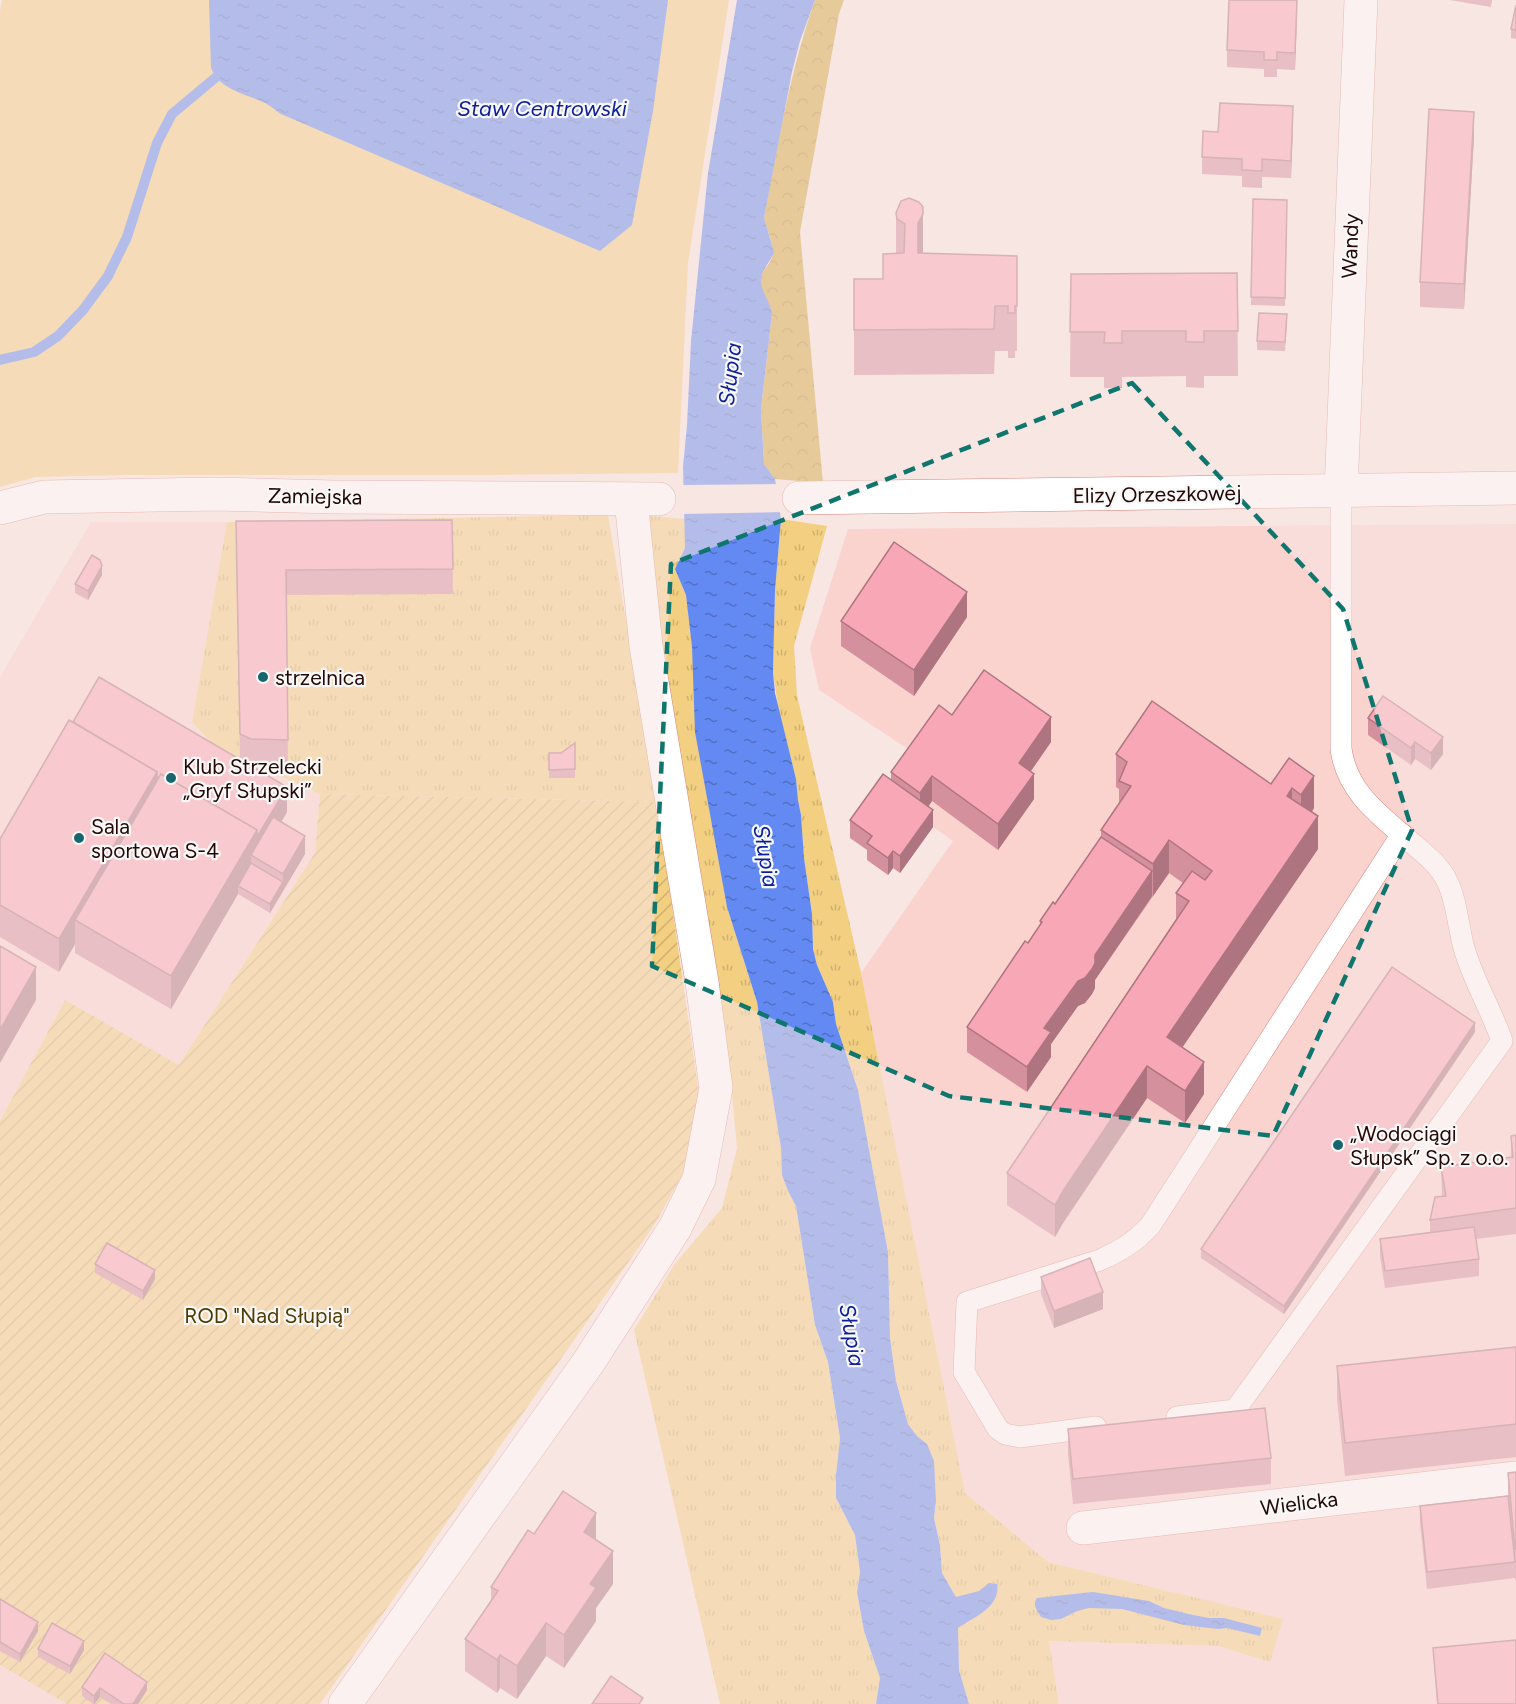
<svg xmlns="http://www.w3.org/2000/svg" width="1516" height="1704" viewBox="0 0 1516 1704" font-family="Figtree,sans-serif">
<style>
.built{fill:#fad3ce}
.grass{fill:url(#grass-tufts)}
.forest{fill:url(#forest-crowns)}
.park{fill:#f2cf81}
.garden{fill:url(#garden-furrows)}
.water{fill:url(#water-ripples)}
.pier{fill:#f8e6e3}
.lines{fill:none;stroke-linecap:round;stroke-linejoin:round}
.stream{stroke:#638af2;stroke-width:10}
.lane-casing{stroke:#d5847c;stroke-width:22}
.street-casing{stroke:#d5847c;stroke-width:34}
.lane{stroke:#fff;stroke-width:21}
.street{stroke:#fff;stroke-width:33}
.wall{fill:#d5909d}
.shaded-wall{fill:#ae7580}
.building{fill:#f8a7b7;stroke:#ae7580;stroke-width:1.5}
.marked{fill:none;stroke:#0f766e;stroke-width:4.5;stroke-dasharray:12 8;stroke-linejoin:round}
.poi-dot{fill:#18656e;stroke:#f7f8f7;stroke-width:2}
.labels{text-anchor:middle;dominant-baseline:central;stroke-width:4.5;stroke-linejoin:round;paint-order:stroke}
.street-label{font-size:21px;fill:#250806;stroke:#f7f8f7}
.poi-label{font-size:21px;fill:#250806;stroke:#f7f8f7;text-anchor:start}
.park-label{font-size:21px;fill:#513c00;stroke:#f7f8f7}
.water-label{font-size:22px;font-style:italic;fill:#0e1f98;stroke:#f7f8f7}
</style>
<defs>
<pattern id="grass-tufts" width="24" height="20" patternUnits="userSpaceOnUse" patternTransform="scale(1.5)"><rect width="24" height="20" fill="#f2cf81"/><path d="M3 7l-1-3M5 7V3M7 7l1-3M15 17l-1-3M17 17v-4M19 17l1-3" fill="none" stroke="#cfb06e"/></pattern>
<pattern id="forest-crowns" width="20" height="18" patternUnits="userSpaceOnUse" patternTransform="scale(1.5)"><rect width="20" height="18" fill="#d2a840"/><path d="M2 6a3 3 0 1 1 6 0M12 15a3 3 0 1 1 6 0" fill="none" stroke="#b48f37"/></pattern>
<pattern id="garden-furrows" width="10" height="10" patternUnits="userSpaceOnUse" patternTransform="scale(1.5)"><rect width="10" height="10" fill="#f2cf81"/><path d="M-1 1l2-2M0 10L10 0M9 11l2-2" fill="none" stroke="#cfb06e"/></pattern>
<pattern id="water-ripples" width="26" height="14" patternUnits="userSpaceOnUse" patternTransform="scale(1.5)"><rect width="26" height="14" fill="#638af2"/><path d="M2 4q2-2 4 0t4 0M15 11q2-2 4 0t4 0" fill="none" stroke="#516fc2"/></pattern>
</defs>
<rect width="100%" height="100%" fill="#f8e6e3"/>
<g class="built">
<polygon points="91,522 227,522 192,722 215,747 320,794 315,853 179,1065 65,1000 0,1121 0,677"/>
<polygon points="1516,524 1516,1704 1059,1704 1049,1641 1218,1646 1269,1662 1282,1619 1048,1562 965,1493 861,973 953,841 891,797 920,757 819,690 810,648 848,529"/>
<polygon points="0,1665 67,1704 0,1704"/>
</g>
<g class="grass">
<polygon points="608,515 657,802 320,794 215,747 192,722 227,522"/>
<polygon points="640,515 685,519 685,548 675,569 686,595 715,836 727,907 757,1002 781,1148 782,1175 788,1191 796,1206 815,1325 828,1362 840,1438 836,1475 836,1498 855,1535 860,1572 857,1592 864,1631 880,1678 876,1704 720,1704 634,1330 674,1265 722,1208 737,1148 729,1064"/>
<polygon points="781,519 827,526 794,646 797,695 861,973 965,1493 1048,1562 1283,1619 1270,1662 1218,1646 1049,1641 1059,1704 969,1704 959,1670 956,1597 942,1573 940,1545 934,1518 936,1501 934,1482 927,1444 917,1436 908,1424 896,1381 890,1338 888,1252 858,1090 836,1024 833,1002 817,965 813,949 812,914 804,858 801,815 798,800 796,779 779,713 773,672 775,591"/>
</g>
<path class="forest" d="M815 0H844L839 14 800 232 823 483 775 479 764 464 761 409 772 313C770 302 760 292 760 281 760 272 768 267 771 260 776 246 767 232 764 218 778 144 790 71 815 0Z"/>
<polygon class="park" points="2,0 729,0 688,263 678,473 492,475 129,475 35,477 0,487 0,11"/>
<polygon class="garden" points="320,794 657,802 700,1100 690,1161 655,1224 320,1704 67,1704 0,1665 0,1121 65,1000 179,1065 315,853"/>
<g class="water">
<path d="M209 0H668L653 111 632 225 600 251 281 114C276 111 271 106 265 103 245 93 221 91 211 68Z"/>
<path d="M737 0H815L800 41 792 72 764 218 774 252C771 260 765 267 762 274 757 287 770 300 772 313L761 409 764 464 775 479 781 519 775 591 773 672 775 693 796 779 798 800 801 815 804 858 812 914 813 949 817 965 833 1002 836 1024 858 1090 888 1252 890 1338 896 1381 908 1424 917 1436 927 1444 934 1461 936 1501 934 1518 940 1545 942 1573 956 1597 979 1591 989 1583 997 1584C1001 1607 974 1617 958 1628L959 1670 969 1704H876L880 1678 864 1631 857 1592 860 1572 855 1535 836 1498V1475L840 1438 828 1362 815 1325 796 1206 788 1191 782 1175 781 1148 757 1002 727 907 695 732 692 647 686 595 675 569 685 548 683 467 687 425 691 341 708 173Z"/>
<path d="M1093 1592 1149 1601 1164 1608 1193 1615 1209 1618H1224L1262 1628 1260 1636 1227 1628 1218 1629 1184 1625 1122 1609 1089 1608 1077 1611 1061 1619 1051 1620 1041 1617C1037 1610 1032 1605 1037 1598Z"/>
</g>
<polygon class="pier" points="779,484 783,512 682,514 681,485"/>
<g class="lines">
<polyline class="stream" points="0,360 34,352 58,336 83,310 108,276 127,237 157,143 172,114 215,78"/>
<g class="lane-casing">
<g id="lane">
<path d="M1177 1417 1235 1410 1502 1041C1491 1009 1473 980 1464 948 1458 927 1457 901 1447 881 1440 866 1426 855 1413 844 1381 816 1347 793 1341 749V491"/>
<path d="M1096 1427 1020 1437 1005 1434 998 1429 964 1372 967 1302 1100 1260C1120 1251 1135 1242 1150 1226L1402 834"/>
</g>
</g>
<g class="street-casing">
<g id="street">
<polyline points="1341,491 1361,0"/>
<polyline points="799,498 1516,488"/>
<polyline points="0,508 44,497 216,494 334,497 659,499"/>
<polyline points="1083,1528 1516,1478"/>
<polyline points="345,1704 588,1363 675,1228 699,1179 716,1088 702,982 646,646 631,500"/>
</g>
</g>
<use href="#lane" class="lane"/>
<use href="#street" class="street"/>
</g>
<g class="wall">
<polygon points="1450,0 1492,0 1491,7"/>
<polygon points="1516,5 1516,39 1511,38 1511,29"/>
<polygon points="1297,15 1295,70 1277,69 1277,77 1264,77 1264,69 1227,67 1227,50"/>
<polygon points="1293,123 1291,178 1262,177 1262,188 1242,187 1242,176 1202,174 1202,157 1218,132"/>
<polygon points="1474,137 1464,309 1420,307 1420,282"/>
<polygon points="1253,199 1287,200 1285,306 1251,305"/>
<polygon points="901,201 923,253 1017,256 1017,351 1015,351 1015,358 1008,358 1008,351 995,351 994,374 854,375 854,279 883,279 896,253 896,213"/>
<polygon points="1237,273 1238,376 1204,376 1204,388 1186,387 1186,376 1122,377 1122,388 1104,388 1104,377 1070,377 1071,274"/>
<polygon points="1287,323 1285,351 1257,350 1257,341"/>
<polygon points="452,520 453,594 286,595 288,765 251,764 240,759 236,547"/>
<polygon points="102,575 88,600 75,593 75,584"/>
<polygon points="967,617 914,696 841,646 841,621"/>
<polygon points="952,715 1051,742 1031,771 1034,799 998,850 932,801 928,807 933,827 900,873 893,868 888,875 867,860 867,850 850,838 850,820 891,780 891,772"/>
<polygon points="1368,718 1443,754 1431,770 1415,759 1411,765 1368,735"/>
<polygon points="69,720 287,812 281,822 305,854 270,913 238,894 171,1009 75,953 75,944 59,972 0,937 0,839"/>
<polygon points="575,743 575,778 549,778 549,753 561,753"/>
<polygon points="1116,754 1271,784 1289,758 1314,808 1312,812 1318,849 1182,1047 1204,1094 1185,1123 1147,1098 1063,1223 1055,1237 1007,1205 1007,1173 1176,919 1176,893 1183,883 1169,873 1095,980 1095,988 1092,994 1085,1003 1078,1006 1051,1044 1051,1057 1027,1092 967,1052 967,1027 1040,926 1040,921 1055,904 1101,837 1101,830 1119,803 1119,789 1116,787"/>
<polygon points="1475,1032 1284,1314 1201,1258 1201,1249"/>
<polygon points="1516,1135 1516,1234 1476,1239 1479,1259 1479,1276 1385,1288 1380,1256 1380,1239 1430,1232 1430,1220 1442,1196 1441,1167 1511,1157 1511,1136"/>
<polygon points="95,1264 155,1279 143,1300 95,1273"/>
<polygon points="1041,1277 1103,1309 1054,1328 1041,1294"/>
<polygon points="1516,1347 1516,1457 1345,1476 1337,1398 1337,1366"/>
<polygon points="1068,1429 1271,1458 1271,1484 1073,1504 1068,1454"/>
<polygon points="1516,1472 1516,1581 1515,1581 1515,1578 1427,1589 1420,1523 1420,1506 1508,1496 1508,1473"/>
<polygon points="534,1534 596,1540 613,1584 596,1608 596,1621 564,1668 546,1656 517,1699 500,1688 497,1693 465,1671 465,1639 491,1600 491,1587"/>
<polygon points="0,1599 38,1631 20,1662 0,1651"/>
<polygon points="1433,1648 1516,1704 1437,1704"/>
<polygon points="38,1649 84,1650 70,1674 38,1657"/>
<polygon points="82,1687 147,1690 138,1704 111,1704 100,1697 95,1704 93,1704 82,1696"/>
</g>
<g class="shaded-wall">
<polygon points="1297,0 1297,15 1295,70 1295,53"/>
<polygon points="1293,106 1293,123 1291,178 1291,161"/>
<polygon points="1474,112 1474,137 1464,309 1464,284"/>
<polygon points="923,214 923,259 918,268 918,223"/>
<polygon points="102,566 102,575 88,600 88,591"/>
<polygon points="967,592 967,617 914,696 914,670"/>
<polygon points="1051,717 1051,742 1019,788 1019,763"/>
<polygon points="1443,737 1443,754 1431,770 1431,753"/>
<polygon points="1415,742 1415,759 1411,765 1411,748"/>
<polygon points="157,772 157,804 75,920 75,944 59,972 59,939"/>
<polygon points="1034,774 1034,799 998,850 998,824"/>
<polygon points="932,776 932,801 920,818 920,793"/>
<polygon points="1314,776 1314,808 1301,827 1301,795"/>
<polygon points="287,787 287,812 259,859 251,855 251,872 238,886 238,894 171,1009 171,976 257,830"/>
<polygon points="1292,788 1292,821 1287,796"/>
<polygon points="933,810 933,827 900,873 900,856"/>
<polygon points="1318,816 1318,849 1167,1070 1167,1037"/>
<polygon points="305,836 305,854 270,913 270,904 283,882 283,874"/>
<polygon points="1169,840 1169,873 1153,896 1153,864"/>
<polygon points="893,851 893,868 888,875 888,858"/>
<polygon points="1152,871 1152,896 1095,980 1095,988 1092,994 1085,1003 1078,1006 1051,1044 1051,1057 1027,1092 1027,1067 1044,1028"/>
<polygon points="36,967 36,1000 0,1063 0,1030"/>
<polygon points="1475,1023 1475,1032 1284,1314 1284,1306"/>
<polygon points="1204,1062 1204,1094 1185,1123 1185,1091"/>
<polygon points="1147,1066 1147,1098 1063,1223 1055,1237 1055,1205 1063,1191"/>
<polygon points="155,1270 155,1279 143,1300 143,1291"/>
<polygon points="1103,1292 1103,1309 1054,1328 1054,1311"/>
<polygon points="596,1513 596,1545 584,1532"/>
<polygon points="613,1551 613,1584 596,1608 596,1621 564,1668 564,1635 590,1584"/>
<polygon points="38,1622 38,1631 20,1662 20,1654"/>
<polygon points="546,1623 546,1656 517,1699 517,1666"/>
<polygon points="84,1641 84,1650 70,1674 70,1666"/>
<polygon points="500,1655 500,1688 497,1693 497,1660"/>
<polygon points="147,1682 147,1690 138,1704 133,1704"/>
<polygon points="100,1688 100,1697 94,1704 94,1696"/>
</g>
<g class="building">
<polygon points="1229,0 1297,0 1295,53 1277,52 1277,60 1264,60 1264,52 1227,50"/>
<polygon points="1516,5 1516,30 1511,29"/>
<polygon points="1220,103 1293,106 1291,161 1262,159 1262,171 1242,170 1242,159 1202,157 1203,131 1218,132"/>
<polygon points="1429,109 1474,112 1464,284 1420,282"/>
<polygon points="909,198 919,202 923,207 923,214 918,223 918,253 1017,256 1017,306 1015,306 1015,313 1008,313 1008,306 995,306 994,329 854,330 854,279 883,279 883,254 904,253 905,224 897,219 896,213 901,201"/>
<polygon points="1253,199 1287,200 1285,298 1251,297"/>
<polygon points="1237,273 1238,331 1204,331 1204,342 1186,342 1186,331 1122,331 1122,343 1104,343 1105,332 1070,332 1071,274"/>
<polygon points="1259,313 1287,314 1285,342 1257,341"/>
<polygon points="452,520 453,569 286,570 288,740 251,739 240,734 236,521"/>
<polygon points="894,542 967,592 914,670 841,621"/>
<polygon points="92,555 100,560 102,566 88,591 75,584"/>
<polygon points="984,670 1051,717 1019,763 1034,774 998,824 932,776 920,793 891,772 939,705 952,715"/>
<polygon points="99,677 287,787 257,837 257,830 161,774 158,779 157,779 157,772 73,722"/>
<polygon points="1383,696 1443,737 1431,753 1415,742 1411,748 1368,718"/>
<polygon points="1152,701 1271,784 1289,758 1314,776 1301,795 1292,788 1287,796 1318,816 1167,1037 1204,1062 1185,1091 1147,1066 1063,1191 1055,1205 1007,1173 1189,901 1176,893 1192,871 1205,880 1212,871 1169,840 1153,864 1101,830 1131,786 1119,781 1127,762 1116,754"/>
<polygon points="69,720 157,772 59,939 0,905 0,839"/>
<polygon points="575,743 575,769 549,770 549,753 561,753"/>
<polygon points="161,774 257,830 171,976 75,920"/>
<polygon points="883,774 933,810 900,856 893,851 888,858 867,843 872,836 850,820"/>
<polygon points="273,817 305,836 283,874 251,855"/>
<polygon points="1101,837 1152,871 1095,955 1095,963 1092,969 1085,978 1078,981 1044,1028 1051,1032 1027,1067 967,1027 1025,941 1028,943 1042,922 1040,921 1053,902 1055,904"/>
<polygon points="251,863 283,882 270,904 238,886"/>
<polygon points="0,946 36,967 0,1030"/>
<polygon points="1392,967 1475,1023 1284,1306 1201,1249"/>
<polygon points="1516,1135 1516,1208 1430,1220 1435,1197 1446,1196 1441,1167 1513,1157 1511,1136"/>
<polygon points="1474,1227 1479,1259 1385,1271 1380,1239"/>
<polygon points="107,1243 155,1270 143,1291 95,1264"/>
<polygon points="1090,1258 1103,1292 1054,1311 1041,1277"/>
<polygon points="1516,1347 1516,1424 1345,1443 1337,1366"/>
<polygon points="1265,1408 1271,1458 1073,1479 1068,1429"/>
<polygon points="1516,1472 1516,1548 1515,1549 1508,1473"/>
<polygon points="563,1491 596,1513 584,1532 613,1551 590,1584 596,1588 564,1635 546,1623 517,1666 500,1655 497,1660 465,1639 498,1591 491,1587 528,1530 534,1534"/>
<polygon points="1508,1496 1515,1562 1427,1572 1420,1506"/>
<polygon points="0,1599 38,1622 20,1654 0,1642"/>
<polygon points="52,1623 84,1641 70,1666 38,1649"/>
<polygon points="1516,1640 1516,1704 1438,1704 1433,1648"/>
<polygon points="105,1653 147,1682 133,1704 124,1704 100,1688 94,1696 82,1687"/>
<polygon points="611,1676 643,1698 639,1704 592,1704"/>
</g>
<path d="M0 0H1516V1704H0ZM1132 383 1343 609 1412 830 1273 1136 949 1096 652 966 671 564Z" fill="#f8e6e3" fill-opacity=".55" fill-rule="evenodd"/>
<path class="marked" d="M1132 383 1343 609 1412 830 1273 1136 949 1096 652 966 671 564Z"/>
<g class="poi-dot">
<circle cx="263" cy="677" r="6"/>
<circle cx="171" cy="778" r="6"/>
<circle cx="79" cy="838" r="6"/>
<circle cx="1338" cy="1145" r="6"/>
</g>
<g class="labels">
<g class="street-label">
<text transform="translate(1350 246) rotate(-88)">Wandy</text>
<text transform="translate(1157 494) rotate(-1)">Elizy Orzeszkowej</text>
<text transform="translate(315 496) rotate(1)">Zamiejska</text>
<text transform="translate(1299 1503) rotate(-7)">Wielicka</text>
</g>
<g class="poi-label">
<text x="275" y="677">strzelnica</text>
<text x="183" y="766">Klub Strzelecki<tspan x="183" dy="24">„Gryf Słupski”</tspan></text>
<text x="91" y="826">Sala<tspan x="91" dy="24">sportowa S-4</tspan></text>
<text x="1350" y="1133">„Wodociągi<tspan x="1350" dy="24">Słupsk” Sp. z o.o.</tspan></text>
</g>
<g class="park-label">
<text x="267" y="1315">ROD "Nad Słupią"</text>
</g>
<g class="water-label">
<text x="542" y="108">Staw Centrowski</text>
<text transform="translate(730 374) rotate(-83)">Słupia</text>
<text transform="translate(766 856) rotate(80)">Słupia</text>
<text transform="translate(852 1335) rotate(80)">Słupia</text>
</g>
</g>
</svg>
